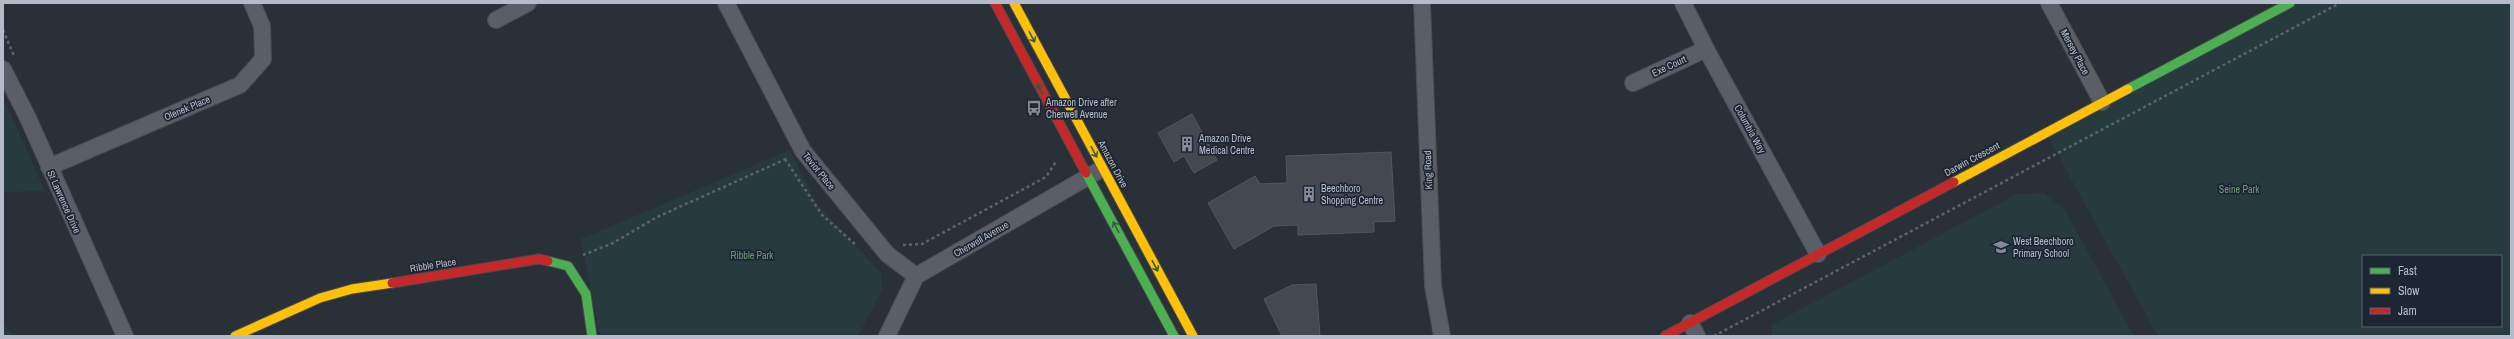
<svg xmlns="http://www.w3.org/2000/svg" width="2514" height="339" viewBox="0 0 2514 339" font-family="'Archivo Narrow',sans-serif">
<style>
.green{fill:#273a3e;fill-rule:evenodd}
.building{fill:#444950;stroke:#52575f}
.lines{fill:none;stroke-linecap:round;stroke-linejoin:round}
.street-casing{stroke:#484c53;stroke-width:18}
.fast-casing{stroke:#484c53;stroke-width:11}
.slow-casing{stroke:#484c53;stroke-width:11}
.jam-casing{stroke:#484c53;stroke-width:11}
.path{stroke:#5d636a;stroke-width:2.5;stroke-dasharray:3 3;stroke-linecap:butt}
.street{stroke:#5a5e66;stroke-width:16}
.fast{stroke:#4caf50;stroke-width:9}
.slow{stroke:#ffc107;stroke-width:9}
.jam{stroke:#c62828;stroke-width:9}
.oneway{stroke:#305d3f}
.labels{text-anchor:middle;dominant-baseline:central;stroke-width:3.5;stroke-linejoin:round;paint-order:stroke}
.street-label{font-size:10px;fill:#b4bcc9;stroke:#1d2633}
.poi-label{font-size:10px;fill:#b4bcc9;stroke:#1d2633;text-anchor:start}
.park-label{font-size:10px;fill:#6b9a76;stroke:#1d2633}
</style>
<rect width="100%" height="100%" fill="#2a3038"/>
<g class="green">
<path d="M2287 3H2511V336H2158L2045 132ZM2363 256H2501V326H2363Z"/>
<polygon points="3,97 45,191 3,192"/>
<polygon points="790,150 816,203 881,273 882,290 858,336 600,336 581,239"/>
<polygon points="2044,193 2065,210 2134,336 1772,336 1771,325 2017,194"/>
<polygon points="3,323 13,336 3,336"/>
</g>
<g class="building">
<polygon points="1192,114 1217,160 1194,173 1184,156 1174,162 1158,133"/>
<polygon points="1391,152 1395,221 1374,222 1374,232 1298,235 1298,225 1274,226 1234,249 1208,203 1255,176 1260,184 1287,183 1286,156"/>
<polygon points="1316,284 1320,336 1282,336 1264,299 1292,285"/>
</g>
<g class="lines">
<g class="street-casing">
<g id="street">
<polyline points="726,3 803,151 887,254 916,276"/>
<polyline points="1422,3 1433,286 1442,336"/>
<polyline points="1683,3 1706,49 1818,254"/>
<polyline points="2049,3 2102,102"/>
<polyline points="496,20 528,3"/>
<polyline points="3,69 28,118 125,336"/>
<polyline points="1633,83 1706,49"/>
<polyline points="49,167 240,85 263,59 262,26 252,3"/>
<polyline points="1690,323 1697,336"/>
<polyline points="887,336 916,276 1098,171"/>
</g>
</g>
<g class="fast-casing">
<g id="fast">
<polyline points="2128,89 2290,3"/>
<polyline points="1086,173 1174,336"/>
<polyline points="548,261 568,266 586,294 592,336"/>
</g>
</g>
<g class="slow-casing">
<g id="slow">
<polyline points="1014,3 1193,336"/>
<polyline points="1954,182 2128,89"/>
<polyline points="235,336 320,298 352,289 392,283"/>
</g>
</g>
<g class="jam-casing">
<g id="jam">
<polyline points="995,3 1086,173"/>
<polyline points="392,283 539,259 548,261"/>
<polyline points="1665,336 1954,182"/>
</g>
</g>
<g class="path">
<polyline points="3,30 14,56"/>
<polyline points="785,159 822,215 856,245"/>
<polyline points="903,245 922,244 1046,177 1057,160"/>
<polyline points="583,255 613,243 657,217 786,159"/>
<polyline points="1714,336 2340,3"/>
</g>
<use href="#street" class="street"/>
<use href="#fast" class="fast"/>
<use href="#slow" class="slow"/>
<use href="#jam" class="jam"/>
</g>
<defs><path id="oneway-shaft" d="M-6 0H5M1.5-3L5.5 0L1.5 3" fill="none" stroke-width="1.6" stroke-linecap="round" stroke-linejoin="round"/></defs>
<g class="oneway">
<use href="#oneway-shaft" transform="translate(1032 37) rotate(62)"/>
<use href="#oneway-shaft" transform="translate(1040 89) rotate(-118)"/>
<use href="#oneway-shaft" transform="translate(1094 152) rotate(62)"/>
<use href="#oneway-shaft" transform="translate(1116 227) rotate(-118)"/>
<use href="#oneway-shaft" transform="translate(1155 266) rotate(62)"/>
</g>
<defs>
<g id="bus-bare" transform="scale(1.2)"><path d="M-5-6H5V4H4V6H2V4H-2V6H-4V4H-5ZM-3.5-4V0h7V-4ZM-3.5 1.2v1.5H-2V1.2ZM2 1.2v1.5H3.5V1.2Z" fill="#848b96" stroke="#1d2633" stroke-width="2.5" paint-order="stroke"/></g>
<g id="building-bare" transform="scale(1.2)"><path d="M-4-6H4V6H1V3H-1V6H-4ZM-2.5-4.3h1.7v1.8h-1.7ZM.8-4.3h1.7v1.8H.8ZM-2.5-1h1.7V.8h-1.7ZM.8-1h1.7V.8H.8Z" fill="#848b96" stroke="#1d2633" stroke-width="2.5" paint-order="stroke"/></g>
<g id="school-bare" transform="scale(1.2)"><path d="M0-5L7-2L0 1L-7-2ZM-4 1L0 2.5L4 1V4Q0 6-4 4Z" fill="#848b96" stroke="#1d2633" stroke-width="2.5" paint-order="stroke"/></g>
</defs>
<g fill-rule="evenodd">
<use href="#bus-bare" x="1034" y="108"/>
<use href="#building-bare" x="1187" y="144"/>
<use href="#building-bare" x="1309" y="194"/>
<use href="#school-bare" x="2001" y="247"/>
</g>
<g class="labels">
<g class="street-label">
<text transform="translate(2075 52) rotate(62)">Mersey Place</text>
<text transform="translate(1669 66) rotate(-25)">Exe Court</text>
<text transform="translate(187 108) rotate(-23)">Olenek Place</text>
<text transform="translate(1750 129) rotate(61)">Columbia Way</text>
<text transform="translate(1972 159) rotate(-28)">Darwin Crescent</text>
<text transform="translate(1113 164) rotate(62)">Amazon Drive</text>
<text transform="translate(1428 170) rotate(-92)">King Road</text>
<text transform="translate(819 171) rotate(51)">Teviot Place</text>
<text transform="translate(64 202) rotate(66)">St Lawrence Drive</text>
<text transform="translate(981 239) rotate(-30)">Cherwell Avenue</text>
<text transform="translate(433 265) rotate(-9)">Ribble Place</text>
</g>
<g class="poi-label">
<text x="1046" y="102">Amazon Drive after<tspan x="1046" dy="12">Cherwell Avenue</tspan></text>
<text x="1199" y="138">Amazon Drive<tspan x="1199" dy="12">Medical Centre</tspan></text>
<text x="1321" y="188">Beechboro<tspan x="1321" dy="12">Shopping Centre</tspan></text>
<text x="2013" y="241">West Beechboro<tspan x="2013" dy="12">Primary School</tspan></text>
</g>
<g class="park-label">
<text x="2239" y="189">Seine Park</text>
<text x="752" y="255">Ribble Park</text>
</g>
</g>
<rect width="2514" height="339" fill="none" stroke="#b4bcc9" stroke-width="8"/>
<rect x="2362" y="255" width="140" height="72" fill="#1d2633" stroke="#59626f"/>
<rect x="2370" y="268" width="20" height="6" fill="#4caf50" stroke="#59626f"/>
<text x="2398" y="275" font-size="12" fill="#b4bcc9">Fast</text>
<rect x="2370" y="288" width="20" height="6" fill="#ffc107" stroke="#59626f"/>
<text x="2398" y="295" font-size="12" fill="#b4bcc9">Slow</text>
<rect x="2370" y="308" width="20" height="6" fill="#c62828" stroke="#59626f"/>
<text x="2398" y="315" font-size="12" fill="#b4bcc9">Jam</text>
</svg>
